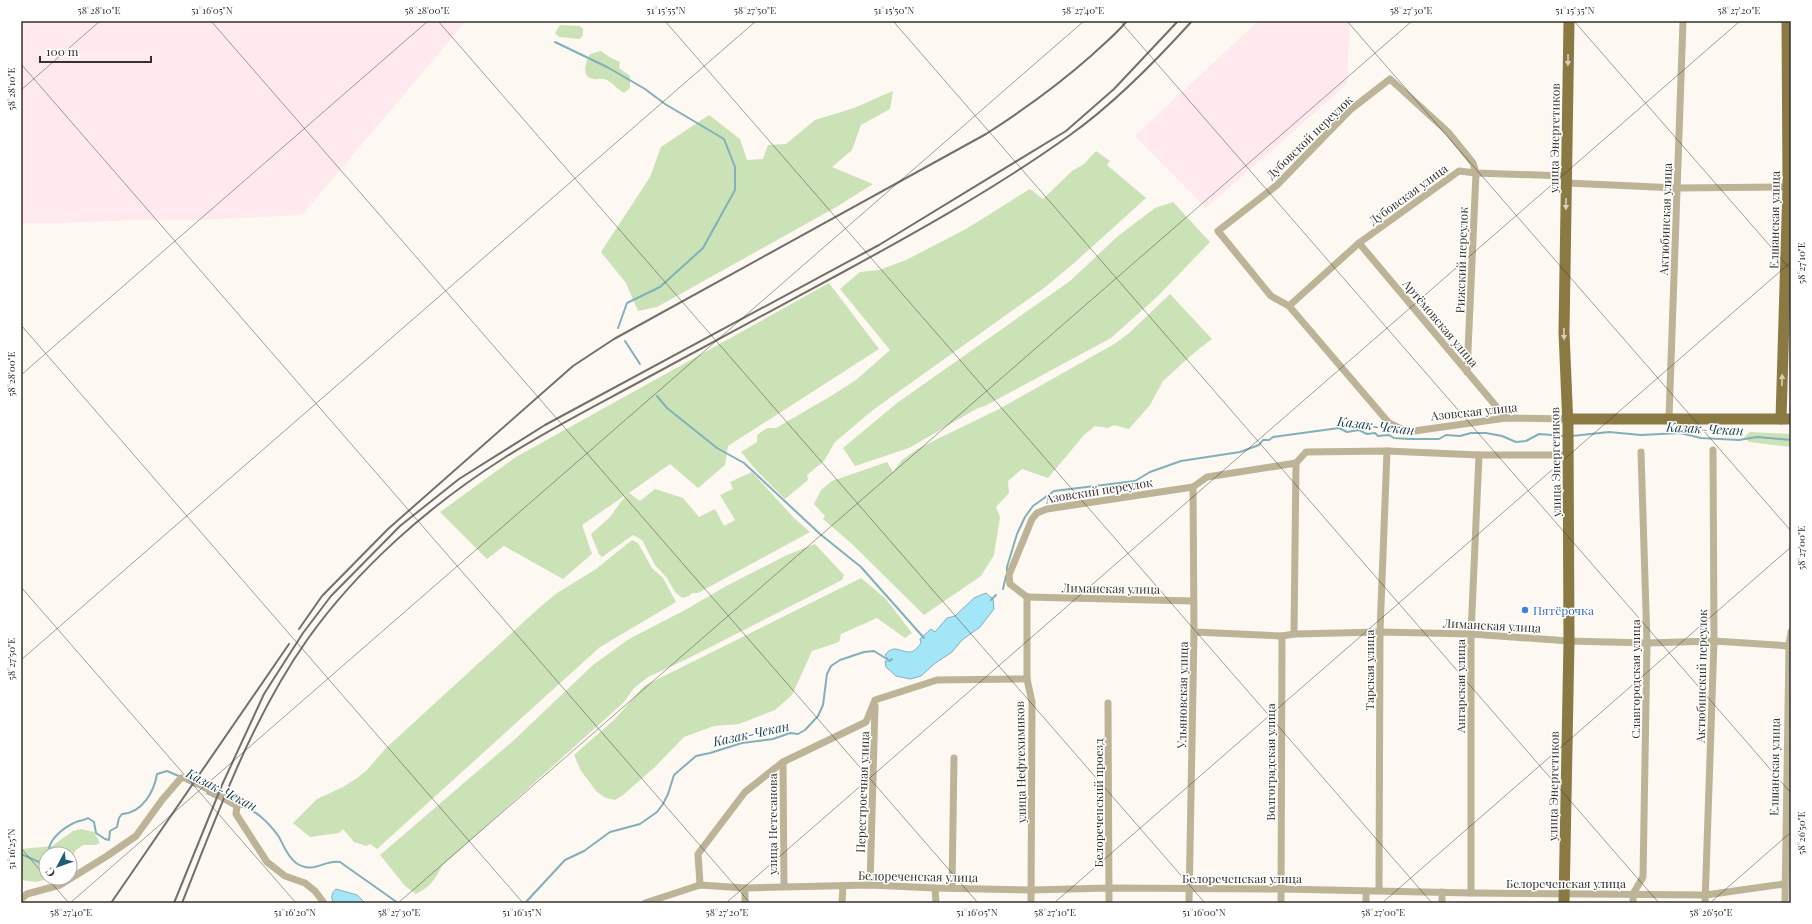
<svg xmlns="http://www.w3.org/2000/svg" width="1812" height="924" viewBox="0 0 1812 924" font-family="'Playfair Display',serif">
<style>
.industrial{fill:#fee9ef}
.green{fill:#cbe2b7}
.water{fill:#a3e6f8;stroke:#82b0ba}
.lines{fill:none;stroke-linecap:round;stroke-linejoin:round}
.stream{stroke:#82b0ba;stroke-width:2}
.minor{stroke:#bdb397;stroke-width:7}
.primary{stroke:#8a7943;stroke-width:11}
.rail{stroke:#746f68;stroke-width:2}
.oneway{fill:#d6d0bd}
.ticks{fill:none;stroke:#36312b;stroke-width:1;stroke-opacity:0.45}
.shop-dot{fill:#3f7fe0;stroke:#fff;stroke-width:1.5}
.labels{text-anchor:middle;dominant-baseline:central;stroke-width:3;stroke-linejoin:round;paint-order:stroke}
.street-label{font-size:12px;fill:#36312b;stroke:#fff}
.shop-label{font-size:12px;fill:#366cbe;stroke:#fff;text-anchor:start}
.water-label{font-size:13px;font-style:italic;fill:#18404a;stroke:#fff}
.neatline{fill:none;stroke:#36312b;stroke-width:1.5}
.ticks-label{font-size:10px;text-anchor:middle;fill:#36312b}
</style>
<rect width="100%" height="100%" fill="#fdf8f1"/>
<g class="industrial">
<polygon points="21,21 466,21 302,215 196,220 131,220 61,223 21,223"/>
<polygon points="1258,21 1350,21 1347,84 1206,208 1135,136"/>
</g>
<g class="green">
<polygon points="560,25 580,26 583,29 583,35 580,39 559,37 555,33"/>
<path d="M601 51 611 58 620 62 619 68 630 76V88L624 93C617 89 613 83 607 80 602 78 599 80 594 79 580 77 586 62 590 54Z"/>
<polygon points="893,91 890,109 861,125 852,150 832,167 873,184 838,206 657,307 638,311 626,283 601,252 650,177 661,147 709,115 740,139 747,160 763,159 768,145 786,144 815,120 854,108"/>
<polygon points="1096,151 1110,161 1107,165 1146,198 1073,264 1044,288 873,410 835,442 824,461 807,475 808,480 785,499 756,470 741,452 757,442 757,435 767,428 776,428 831,396 856,380 890,350 840,289 860,272 879,270 906,260 966,229 1030,189 1043,199 1072,171 1084,164"/>
<polygon points="1173,202 1210,242 1158,296 1111,338 985,406 978,408 909,448 855,466 843,448 897,403 1070,281 1118,236 1155,208"/>
<polygon points="829,283 879,349 728,446 725,465 698,488 670,464 629,493 640,501 655,489 683,498 699,517 715,509 724,526 735,520 720,495 733,489 730,482 752,472 794,518 810,532 698,593 692,593 689,596 682,598 675,592 667,578 655,565 642,540 633,535 602,557 599,554 591,534 609,518 627,494 582,525 592,554 563,579 504,546 487,559 440,512 516,457"/>
<polygon points="1170,294 1212,339 1195,352 1163,381 1150,405 1129,429 1114,425 1108,428 1095,426 1084,435 1048,478 1022,469 1008,481 1009,493 996,507 1000,517 994,555 981,576 924,615 851,543 823,519 825,516 814,504 821,490 832,481 887,462 893,472 902,460 919,448 999,409 1116,343 1129,333"/>
<polygon points="1750,432 1791,434 1791,447 1749,442 1744,437"/>
<polygon points="632,540 638,543 652,568 663,578 676,602 600,647 377,849 370,844 366,846 354,842 343,829 339,833 310,837 293,823 317,799 343,787 357,778 367,770 386,748 540,607 557,593 596,569"/>
<path d="M815 544 844 575 842 580 687 659 648 677 634 688 624 702 443 865C433 881 433 885 416 894L405 886 380 855 514 740 593 665 629 639 685 610 728 585 787 555Z"/>
<polygon points="861,578 886,599 912,633 905,638 877,618 841,634 839,642 812,651 792,695 775,710 739,724 714,726 684,737 655,767 623,795 615,800 606,798 597,792 581,771 574,755 615,719 644,686"/>
<polygon points="81,829 94,832 100,843 96,845 83,845 76,850 70,861 70,854 46,854 46,878 51,878 36,882 21,880 21,849 52,846 73,831"/>
</g>
<g class="water">
<path d="M986 593 993 599 994 609 980 627 962 640 952 652 934 664 921 676 910 679 896 676 886 667 885 661H889L885 655C894 643 901 653 911 652 915 651 919 646 921 643L920 639 931 629 935 632 947 618 955 616 974 598Z"/>
<path d="M336 889 357 895 365 903H334C330 898 332 892 336 889Z"/>
</g>
<g class="lines">
<g class="stream">
<polyline points="555,42 607,67 645,89 665,104 724,139 735,167 735,190 703,248 660,287 627,303 618,328"/>
<polyline points="625,341 640,364"/>
<polyline points="657,396 667,408 717,448 744,463 820,534 861,567 924,638"/>
<polyline points="1572,436 1609,432 1641,435 1680,433 1701,438 1739,440 1757,437 1791,440"/>
<polyline points="1007,572 1007,567 1017,534 1025,517 1033,506 1054,491 1135,481 1150,472 1181,461 1240,452 1259,445 1263,440 1269,440 1273,437 1339,428 1347,432 1359,430 1367,434 1375,433 1378,436 1389,435 1394,438 1409,439 1439,439 1446,435 1460,436 1471,433 1486,433 1502,436 1516,442 1526,441 1539,434 1564,436"/>
<polyline points="1003,589 1006,576"/>
<polyline points="991,600 996,595"/>
<polyline points="186,781 196,786"/>
<polyline points="207,793 217,798"/>
<path d="M238 806C254 807 270 824 279 837 284 846 287 856 296 863 314 875 324 859 340 862L398 903"/>
<polyline points="21,854 39,862 46,871"/>
<path d="M51 854 49 848C52 836 67 825 79 821 83 820 85 820 88 818L94 822 96 833 105 839 109 840 110 831 117 827 119 818 122 814C142 813 154 792 157 774L167 771 181 777"/>
<polyline points="525,903 565,860 584,851 610,832 640,824 657,812 663,804 668,794 674,775 696,756 710,753 742,743 773,739 790,733 798,734 805,730 818,716 823,705 827,674 831,666 840,660 864,652 874,651 890,661 892,659"/>
</g>
<g class="minor">
<polyline points="1567,183 1677,188 1791,187"/>
<polyline points="1359,243 1506,418"/>
<polyline points="1289,306 1359,243 1459,171 1476,173 1567,176"/>
<polyline points="1467,372 1476,173 1473,163 1448,132 1390,79 1350,110 1277,185 1218,231 1271,296 1289,306 1389,423 1407,432 1506,418 1568,419"/>
<polyline points="1669,418 1683,21"/>
<polyline points="1027,597 1010,584 1009,575 1032,519 1037,513 1047,509 1193,487 1207,477 1296,463 1306,452 1387,451 1479,455 1568,455"/>
<polyline points="1027,597 1027,679 1032,702 1031,903"/>
<polyline points="1027,597 1193,601"/>
<polyline points="1194,632 1282,636 1294,634 1380,632 1471,634 1569,641 1647,643 1714,641 1791,646"/>
<polyline points="1294,634 1296,463"/>
<polyline points="1108,703 1109,903"/>
<polyline points="783,762 784,886"/>
<polyline points="700,885 698,854 745,792 783,762 866,722 875,700 937,680 1027,679"/>
<polyline points="870,885 875,706"/>
<polyline points="935,888 936,903"/>
<polyline points="952,888 954,758"/>
<polyline points="1379,890 1380,632 1387,451"/>
<polyline points="1471,893 1471,634 1479,455"/>
<polyline points="21,899 27,894 60,885 107,856 136,836 162,800 181,778 188,778 237,806 236,814 267,862 285,876 305,883 315,891 324,903"/>
<polyline points="645,903 700,885 745,888 870,885 935,888 1031,890 1109,888 1281,889 1471,893 1706,895 1784,884"/>
<polyline points="745,903 745,888"/>
<polyline points="842,903 843,886"/>
<polyline points="1189,903 1194,632 1193,487"/>
<polyline points="1281,903 1282,636"/>
<polyline points="1366,903 1366,891"/>
<polyline points="1442,903 1442,892"/>
<polyline points="1633,903 1633,894 1643,877 1647,643 1641,452"/>
<polyline points="1705,903 1714,641 1713,450"/>
<polyline points="1785,903 1789,646 1791,632"/>
</g>
<g class="primary">
<polyline points="1568,419 1791,419"/>
<polyline points="1781,419 1788,187 1787,21"/>
<polyline points="1564,903 1569,641 1568,427 1564,332 1569,21"/>
</g>
<g class="rail">
<path d="M299 629 322 596 388 529 573 366 614 339 986 134C1025 109 1057 86 1092 55 1104 44 1116 34 1127 21"/>
<polyline points="111,903 289,644"/>
<polyline points="174,903 222,785 264,694 303,633 331,596 400,526 459,479 545,425 879,245 1066,131 1114,89 1178,21"/>
<path d="M182 903C217 815 252 718 307 640 358 568 430 505 504 458 549 429 597 405 643 380 711 343 778 307 845 271 922 229 999 186 1070 135 1115 103 1155 62 1192 21"/>
</g>
</g>
<defs><path id="oneway-solid" d="M-6-.8H1V-3.2L6.5 0L1 3.2V.8H-6Z"/></defs>
<g class="oneway">
<use href="#oneway-solid" transform="translate(1568 60) rotate(91)"/>
<use href="#oneway-solid" transform="translate(1566 204) rotate(91)"/>
<use href="#oneway-solid" transform="translate(1564 334) rotate(89)"/>
<use href="#oneway-solid" transform="translate(1782 380) rotate(-88)"/>
</g>
<path class="ticks" d="M211 21 978 903M438 21 1205 903M665 21 1432 903M893 21 1659 903M1120 21 1791 793M1347 21 1791 531M1574 21 1791 270M21 64 750 903M21 90 100 21M21 325 523 903M21 375 428 21M21 587 296 903M21 660 756 21M21 848 46 877M47 878 69 903M70 903 1084 21M398 903 1412 21M726 903 1740 21M1054 903 1791 262M1382 903 1791 547M1710 903 1791 832"/>
<circle class="shop-dot" cx="1525" cy="610" r="4"/>
<g class="labels">
<g class="street-label">
<text transform="translate(1309 137) rotate(-44)">Дубовской переулок</text>
<text transform="translate(1554 138) rotate(-89)">улица Энергетиков</text>
<text transform="translate(1408 194) rotate(-36)">Дубовская улица</text>
<text transform="translate(1665 219) rotate(-88)">Актюбинская улица</text>
<text transform="translate(1774 220) rotate(-89)">Елшанская улица</text>
<text transform="translate(1461 260) rotate(-88)">Рижский переулок</text>
<text transform="translate(1441 323) rotate(50)">Артёмовская улица</text>
<text transform="translate(1474 411) rotate(-6)">Азовская улица</text>
<text transform="translate(1555 462) rotate(-91)">улица Энергетиков</text>
<text transform="translate(1099 490) rotate(-9)">Азовский переулок</text>
<text transform="translate(1111 588) rotate(1)">Лиманская улица</text>
<text transform="translate(1492 625) rotate(3)">Лиманская улица</text>
<text transform="translate(1369 670) rotate(-90)">Тарская улица</text>
<text transform="translate(1701 676) rotate(-89)">Актюбинский переулок</text>
<text transform="translate(1635 679) rotate(-90)">Славгородская улица</text>
<text transform="translate(1460 686) rotate(-90)">Ангарская улица</text>
<text transform="translate(1182 695) rotate(-89)">Ульяновская улица</text>
<text transform="translate(1020 762) rotate(-91)">улица Нефтехимиков</text>
<text transform="translate(1270 762) rotate(-90)">Волгоградская улица</text>
<text transform="translate(1774 767) rotate(-89)">Елшанская улица</text>
<text transform="translate(1553 786) rotate(-89)">улица Энергетиков</text>
<text transform="translate(862 792) rotate(-88)">Перестроечная улица</text>
<text transform="translate(1098 803) rotate(-90)">Белореченский проезд</text>
<text transform="translate(772 824) rotate(-90)">улица Нетесанова</text>
<text transform="translate(918 876) rotate(1)">Белореченская улица</text>
<text x="1242" y="878">Белореченская улица</text>
<text x="1566" y="883">Белореченская улица</text>
</g>
<g class="shop-label">
<text x="1533" y="610">Пятёрочка</text>
</g>
<g class="water-label">
<text transform="translate(1376 425) rotate(7)">Казак-Чекан</text>
<text transform="translate(1705 428) rotate(3)">Казак-Чекан</text>
<text transform="translate(751 733) rotate(-12)">Казак-Чекан</text>
<text transform="translate(222 789) rotate(27)">Казак-Чекан</text>
</g>
</g>
<rect width="1812" height="924" fill="none" stroke="#ffffff" stroke-width="44"/>
<g transform="translate(58 866) rotate(229)"><circle r="19" fill="#ffffff" stroke="#afadaa"/>
<path d="M0-3L7 15L0 10L-7 15Z" fill="#205e75"/>
<text y="-6" font-size="11" font-weight="bold" text-anchor="middle" fill="#36312b">С</text>
</g>
<path d="M40 56v6h111v-6" fill="none" stroke="#36312b" stroke-width="2"/>
<text x="46" y="56" font-size="12" fill="#36312b" stroke="#ffffff" stroke-width="3" paint-order="stroke">100 m</text>
<rect x="22" y="22" width="1768" height="880" class="neatline"/>
<g class="ticks-label">
<text x="99" y="14">58°28'10"E</text>
<text x="212" y="14">51°16'05"N</text>
<text x="427" y="14">58°28'00"E</text>
<text x="666" y="14">51°15'55"N</text>
<text x="755" y="14">58°27'50"E</text>
<text x="894" y="14">51°15'50"N</text>
<text x="1083" y="14">58°27'40"E</text>
<text x="1411" y="14">58°27'30"E</text>
<text x="1575" y="14">51°15'35"N</text>
<text x="1739" y="14">58°27'20"E</text>
<text transform="translate(11 89) rotate(-90)" y="4">58°28'10"E</text>
<text transform="translate(1801 263) rotate(-90)" y="4">58°27'10"E</text>
<text transform="translate(11 374) rotate(-90)" y="4">58°28'00"E</text>
<text transform="translate(1801 548) rotate(-90)" y="4">58°27'00"E</text>
<text transform="translate(11 659) rotate(-90)" y="4">58°27'50"E</text>
<text transform="translate(1801 833) rotate(-90)" y="4">58°26'50"E</text>
<text transform="translate(11 849) rotate(-90)" y="4">51°16'25"N</text>
<text x="71" y="916">58°27'40"E</text>
<text x="295" y="916">51°16'20"N</text>
<text x="399" y="916">58°27'30"E</text>
<text x="522" y="916">51°16'15"N</text>
<text x="727" y="916">58°27'20"E</text>
<text x="977" y="916">51°16'05"N</text>
<text x="1055" y="916">58°27'10"E</text>
<text x="1204" y="916">51°16'00"N</text>
<text x="1383" y="916">58°27'00"E</text>
<text x="1711" y="916">58°26'50"E</text>
</g>
</svg>
